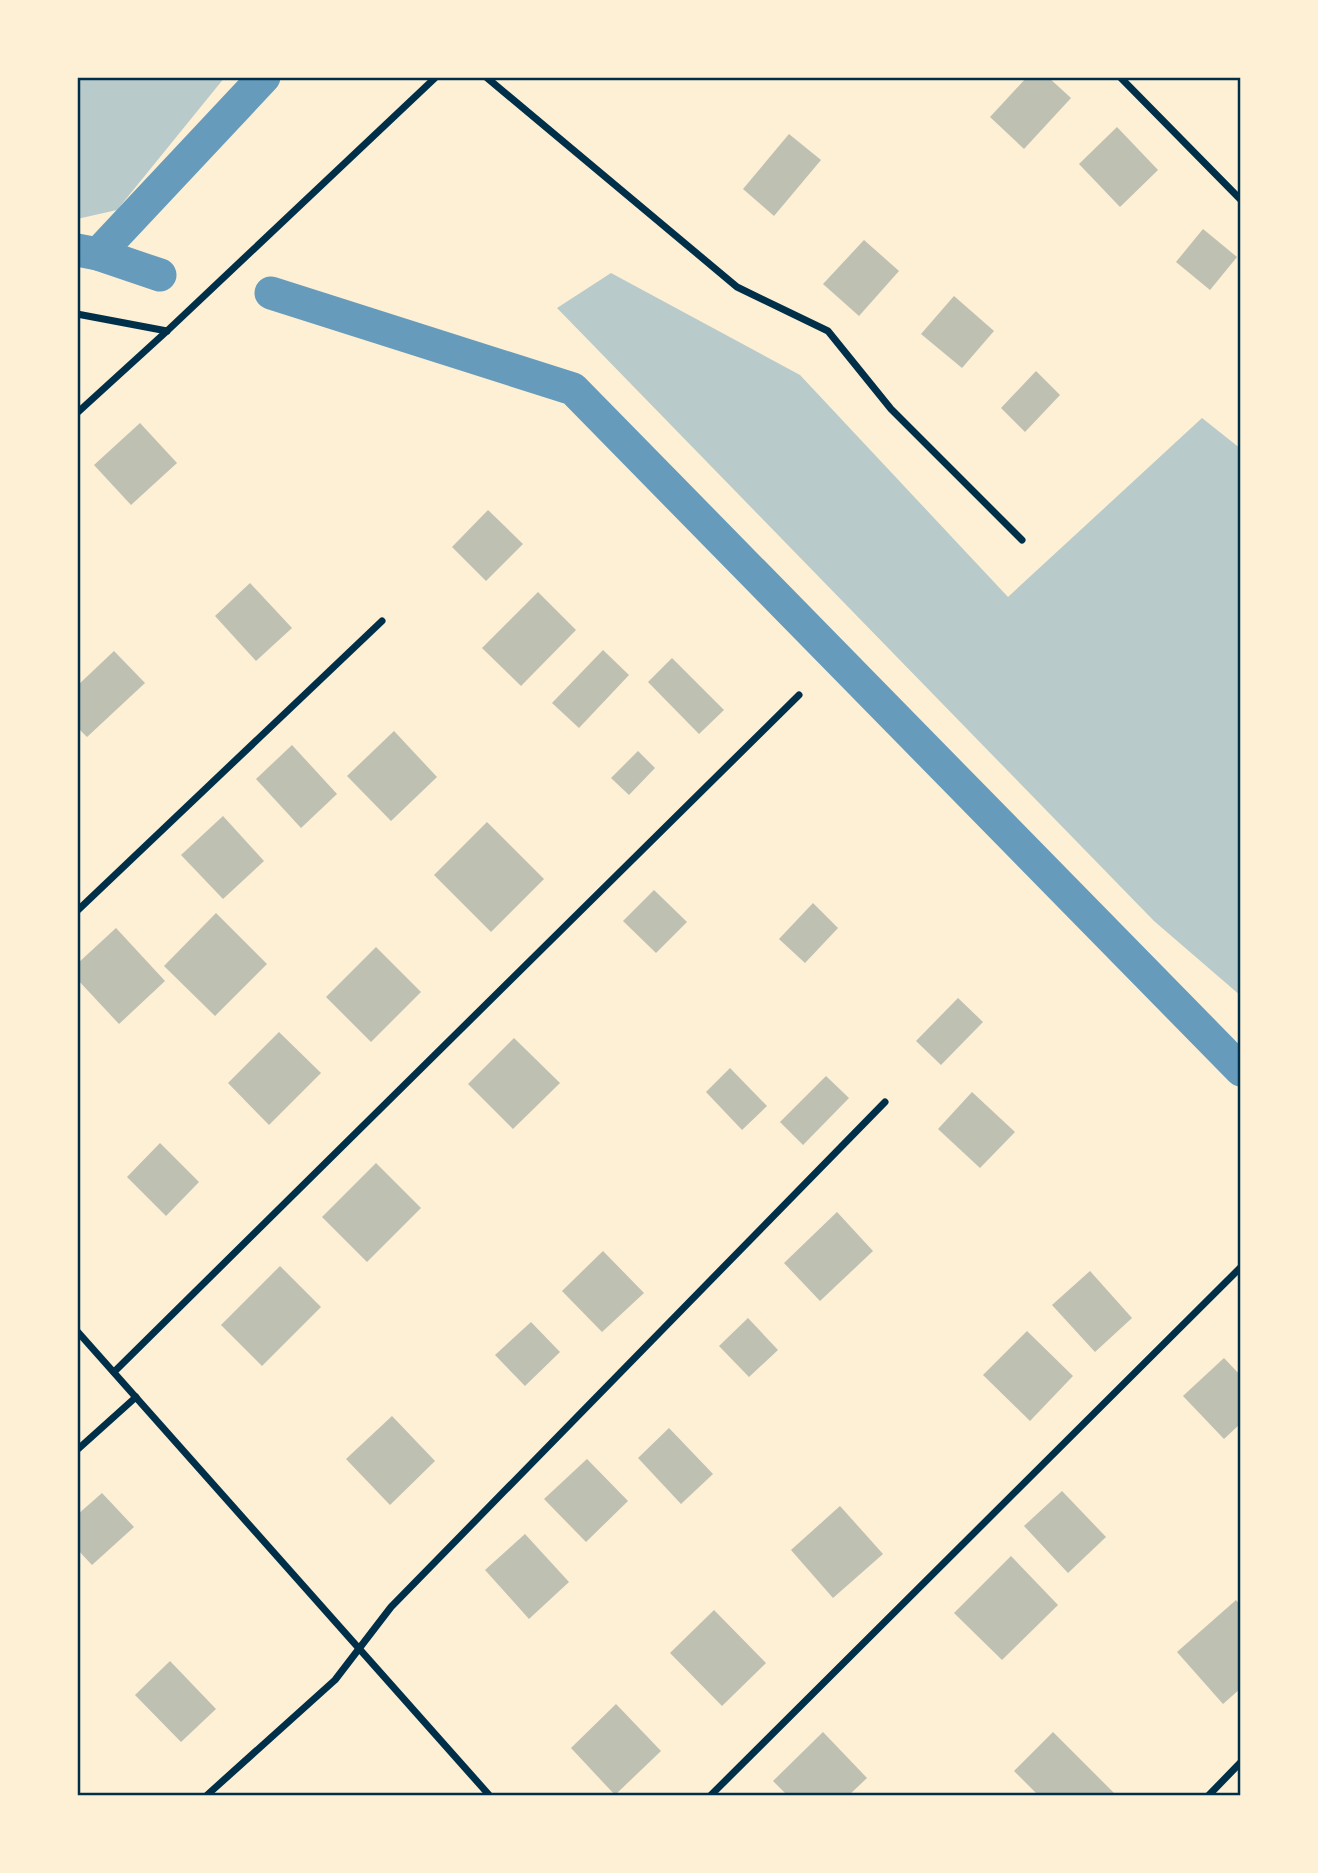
<svg xmlns="http://www.w3.org/2000/svg" width="1318" height="1873" viewBox="0 0 1318 1873" font-family="Helvetica,sans-serif">
<style>
.green{fill:#b9caca}
.lines{fill:none;stroke-linecap:round;stroke-linejoin:round}
.canal{stroke:#669bbc;stroke-width:33}
.building{fill:#bec0b2}
.minor{stroke:#003049;stroke-width:7}
.neatline{fill:none;stroke:#003049;stroke-width:2.5}
</style>
<rect width="100%" height="100%" fill="#fdf0d5"/>
<g class="green">
<polygon points="77,77 225,77 117,210 77,219"/>
<polygon points="611,273 800,375 1008,597 1202,418 1241,449 1241,996 1154,921 557,308"/>
</g>
<g class="lines">
<g class="canal">
<polyline points="77,250 98,254 264,77"/>
<polyline points="98,254 160,275"/>
<polyline points="271,293 573,389 1241,1070"/>
</g>
</g>
<g class="building">
<polygon points="1027,77 1048,77 1071,98 1024,149 990,117"/>
<polygon points="1117,127 1158,170 1120,207 1079,164"/>
<polygon points="789,134 821,160 774,216 743,189"/>
<polygon points="1203,229 1237,257 1210,290 1176,262"/>
<polygon points="864,240 899,271 859,316 823,284"/>
<polygon points="954,296 994,331 962,368 921,334"/>
<polygon points="1036,371 1060,395 1025,432 1001,408"/>
<polygon points="140,423 177,463 131,505 94,465"/>
<polygon points="488,510 523,544 486,581 452,547"/>
<polygon points="250,583 292,628 256,661 215,616"/>
<polygon points="538,592 576,630 521,686 482,648"/>
<polygon points="603,650 629,675 579,728 552,703"/>
<polygon points="114,651 145,683 87,737 77,727 77,686"/>
<polygon points="672,658 724,710 699,734 648,682"/>
<polygon points="394,731 437,777 391,821 347,776"/>
<polygon points="292,745 337,794 301,828 256,779"/>
<polygon points="638,751 655,768 629,795 611,778"/>
<polygon points="223,816 264,861 223,899 181,855"/>
<polygon points="487,822 544,879 491,932 434,875"/>
<polygon points="654,890 687,922 656,953 623,921"/>
<polygon points="813,903 838,928 805,963 779,939"/>
<polygon points="216,913 267,964 215,1016 164,966"/>
<polygon points="116,928 165,981 119,1024 77,979 77,964"/>
<polygon points="376,947 421,992 371,1042 326,997"/>
<polygon points="958,998 983,1022 941,1065 916,1041"/>
<polygon points="279,1032 321,1073 269,1125 228,1083"/>
<polygon points="514,1038 560,1083 513,1129 468,1084"/>
<polygon points="730,1068 767,1106 742,1130 706,1092"/>
<polygon points="826,1076 849,1098 803,1145 780,1122"/>
<polygon points="972,1092 1015,1132 980,1168 938,1129"/>
<polygon points="160,1143 199,1182 166,1216 127,1177"/>
<polygon points="376,1163 421,1208 367,1262 322,1217"/>
<polygon points="837,1212 873,1251 820,1301 784,1263"/>
<polygon points="603,1251 644,1293 602,1332 562,1291"/>
<polygon points="280,1266 321,1307 262,1366 221,1325"/>
<polygon points="1090,1271 1132,1318 1095,1352 1052,1305"/>
<polygon points="748,1318 778,1350 749,1377 719,1346"/>
<polygon points="531,1322 560,1352 525,1386 495,1355"/>
<polygon points="1027,1331 1073,1376 1030,1421 983,1375"/>
<polygon points="1224,1358 1241,1376 1241,1423 1224,1439 1183,1396"/>
<polygon points="392,1416 435,1461 390,1505 346,1459"/>
<polygon points="669,1428 713,1474 681,1504 638,1458"/>
<polygon points="587,1459 628,1501 586,1542 544,1499"/>
<polygon points="1062,1491 1106,1537 1068,1573 1024,1526"/>
<polygon points="102,1493 134,1527 92,1565 77,1549 77,1515"/>
<polygon points="840,1506 883,1554 833,1598 791,1550"/>
<polygon points="525,1534 569,1582 529,1619 485,1570"/>
<polygon points="1011,1556 1058,1605 1002,1660 954,1613"/>
<polygon points="1236,1600 1241,1606 1241,1688 1223,1704 1177,1652"/>
<polygon points="714,1610 766,1663 722,1706 670,1653"/>
<polygon points="170,1661 216,1709 181,1742 135,1695"/>
<polygon points="616,1704 661,1751 615,1795 571,1748"/>
<polygon points="823,1732 867,1778 848,1796 788,1796 773,1781"/>
<polygon points="1053,1732 1117,1796 1039,1796 1014,1771"/>
</g>
<g class="lines">
<g class="minor">
<polyline points="486,77 737,287 828,331 891,409 1022,540"/>
<polyline points="1120,77 1241,200"/>
<polyline points="77,314 167,331"/>
<polyline points="77,413 167,331 436,77"/>
<polyline points="77,911 382,621"/>
<polyline points="77,1331 490,1796"/>
<polyline points="114,1372 799,695"/>
<polyline points="77,1450 136,1397"/>
<polyline points="206,1796 335,1680 391,1607 885,1102"/>
<polyline points="710,1796 1241,1267"/>
<polyline points="1208,1796 1241,1762"/>
</g>
</g>
<rect width="1318" height="1873" fill="none" stroke="#fdf0d5" stroke-width="158"/>
<rect x="79" y="79" width="1160" height="1715" class="neatline"/>
</svg>
